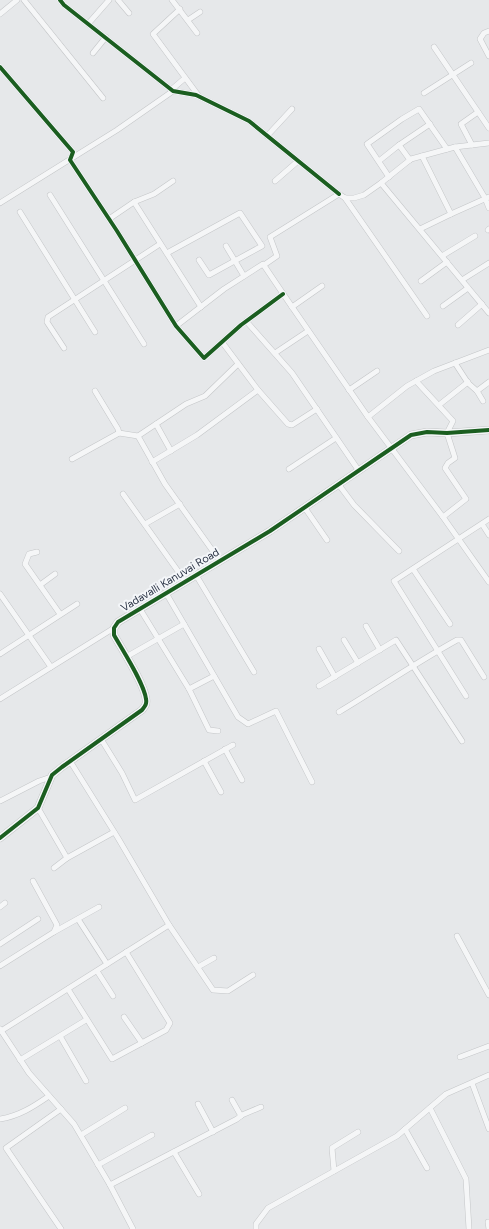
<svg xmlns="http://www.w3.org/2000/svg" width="489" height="1229" viewBox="0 0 489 1229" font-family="Figtree,sans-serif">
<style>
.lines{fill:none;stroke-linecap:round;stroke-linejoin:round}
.street-casing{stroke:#c4c6c8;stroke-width:6}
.secondary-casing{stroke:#c4c6c8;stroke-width:8}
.street{stroke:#f5f6f7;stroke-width:5}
.secondary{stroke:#f8f8f8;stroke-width:7}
.cycleway-casing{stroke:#f4f6f9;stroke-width:6}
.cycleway{stroke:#1b5e20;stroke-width:4}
.labels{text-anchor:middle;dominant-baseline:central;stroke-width:4;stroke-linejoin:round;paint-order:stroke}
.street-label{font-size:11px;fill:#2b3445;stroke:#f4f6f9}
</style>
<rect width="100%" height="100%" fill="#e6e8ea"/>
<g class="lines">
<g class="street-casing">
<g id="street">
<polyline points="24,0 103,98"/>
<polyline points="60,0 64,5 173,91 196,95 249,121 339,194"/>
<polyline points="118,0 129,13"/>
<polyline points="172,0 197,33"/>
<polyline points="180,9 153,34 198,95"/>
<polyline points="0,14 17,0"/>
<polyline points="188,20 200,12"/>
<polyline points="88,24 109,0"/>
<polyline points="489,31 484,33 480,39 489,56"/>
<polyline points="434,47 489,128"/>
<polyline points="93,53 106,37"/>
<polyline points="0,67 73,152 70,160 117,231 176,326 204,358 241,325 283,294"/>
<polyline points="171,90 185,78"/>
<polyline points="424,93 471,63"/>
<polyline points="267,136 292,109"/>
<polyline points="399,145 410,160"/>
<polyline points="472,145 461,124 478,112"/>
<polyline points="455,147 485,198 489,208"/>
<polyline points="422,156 451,214 489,197"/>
<polyline points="379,161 399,145 430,124"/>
<polyline points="389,177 367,144 402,119 419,109 447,149"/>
<polyline points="275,181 298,161"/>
<polyline points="381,183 489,313"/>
<polyline points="50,195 144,344"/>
<polyline points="345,198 427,316"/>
<polyline points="134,202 201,307"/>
<polyline points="0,203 117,130 173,91"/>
<polyline points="20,212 95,332"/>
<polyline points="109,219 134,202 154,194 173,181"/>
<polyline points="420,229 451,214"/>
<polyline points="488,230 489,229"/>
<polyline points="226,246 244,276"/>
<polyline points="167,253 240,213 262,246 209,275 199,260"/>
<polyline points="442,256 475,236"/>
<polyline points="264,265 277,256 270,237 339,194 345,198 354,198 364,195 381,183 411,159 455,147 489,143"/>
<polyline points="462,280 489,263"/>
<polyline points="421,281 447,262"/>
<polyline points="443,306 468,288"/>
<polyline points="292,307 322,286"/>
<polyline points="246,321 292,373 359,471"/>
<polyline points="458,325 482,304"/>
<polyline points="176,326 224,289 263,264 290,304 368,417 407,386 434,371 489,350"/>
<polyline points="222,342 258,390 288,424 292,425 317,409"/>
<polyline points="64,348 47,322 48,317 160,244"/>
<polyline points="275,353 308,331"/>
<polyline points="455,363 468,383 477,391 483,401"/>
<polyline points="416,381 453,421 447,433 455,458 448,463 445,468 466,499 443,517"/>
<polyline points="349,390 377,371"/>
<polyline points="95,391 118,429 119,433"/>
<polyline points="477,391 489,382"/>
<polyline points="439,405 468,382"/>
<polyline points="368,417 443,517 489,582"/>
<polyline points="156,424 171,451"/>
<polyline points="72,459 119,433 138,436"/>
<polyline points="152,462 197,435 258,390"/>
<polyline points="289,469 336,438"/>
<polyline points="339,485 354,505 399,551"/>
<polyline points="123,494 185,581"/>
<polyline points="305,508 327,540"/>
<polyline points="145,524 180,504"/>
<polyline points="482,524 489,535"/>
<polyline points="37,552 29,554 25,564 60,614"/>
<polyline points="220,561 165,484 138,436 186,404 205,396 238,364"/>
<polyline points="413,569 450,624"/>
<polyline points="196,575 254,672"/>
<polyline points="40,585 55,574"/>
<polyline points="166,593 238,717 248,724 276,711 312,782"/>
<polyline points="0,594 51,667"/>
<polyline points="140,609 189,689 209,730 218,731"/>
<polyline points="366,626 380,650"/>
<polyline points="344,640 358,663"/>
<polyline points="319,649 335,677"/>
<polyline points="0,654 77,604"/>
<polyline points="126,657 184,624"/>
<polyline points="319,686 396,640 462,741"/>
<polyline points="189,689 214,676"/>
<polyline points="466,696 394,581 489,519"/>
<polyline points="0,699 114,628"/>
<path d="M339 712C379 688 417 662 457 640H461L484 677"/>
<polyline points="101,739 122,773 135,800 233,745"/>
<polyline points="225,749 242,780"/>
<polyline points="70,761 118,838 169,925 213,990 228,991 253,975"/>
<polyline points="204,761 221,792"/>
<polyline points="0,801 39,781 51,777"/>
<polyline points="38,808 67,858 114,832"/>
<polyline points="54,868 67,858"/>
<polyline points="0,907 5,903"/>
<polyline points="78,919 107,964"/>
<polyline points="54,932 99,907"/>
<polyline points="457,936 489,995"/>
<polyline points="0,944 38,919"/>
<polyline points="0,966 54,932 57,925 33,881"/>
<polyline points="198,967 214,958"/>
<polyline points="97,971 113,996"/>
<polyline points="68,989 112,1059 166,1030 170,1023 126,952"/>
<polyline points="124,1017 142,1043"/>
<polyline points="0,1029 29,1073 74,1124 110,1185 133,1229"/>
<polyline points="1,1031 169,925"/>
<polyline points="60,1036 86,1081"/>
<polyline points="460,1057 489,1046"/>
<polyline points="20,1060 86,1020"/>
<polyline points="472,1083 489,1129"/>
<polyline points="232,1100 241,1116"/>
<polyline points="198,1104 213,1132"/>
<polyline points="430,1108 466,1179 469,1229"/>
<polyline points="61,1109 6,1148 61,1229"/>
<path d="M0 1119C19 1116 33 1107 49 1096"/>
<polyline points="405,1129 427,1168"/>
<polyline points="81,1135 125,1108"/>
<polyline points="174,1152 199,1194"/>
<polyline points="98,1165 152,1135"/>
<polyline points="334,1171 332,1148 358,1132"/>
<polyline points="110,1185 237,1119 242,1115 261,1107"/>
<polyline points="488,1222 489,1229"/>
<polyline points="256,1229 256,1224 268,1208 397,1136 446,1094 489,1075"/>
</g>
</g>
<g class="secondary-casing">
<path id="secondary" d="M0 838 38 808 52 775 62 767 142 710C145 706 147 704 146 699 144 683 123 651 114 635V628L118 622 270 531 411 435 427 432 447 433 489 430"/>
</g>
<use href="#street" class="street"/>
<use href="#secondary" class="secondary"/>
<g class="cycleway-casing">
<g id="cycleway">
<polyline points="60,0 64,5 173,91 196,95 249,121 339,194"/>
<polyline points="0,67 73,152 70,160 117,231 176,326 204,358 241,325 283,294"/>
<path d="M0 838 38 808 52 775 62 767 142 710C145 706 147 704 146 699 144 683 123 651 114 635V628L118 622 270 531 411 435 427 432 447 433 489 430"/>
</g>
</g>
<use href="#cycleway" class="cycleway"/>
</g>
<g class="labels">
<g class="street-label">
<text transform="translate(170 580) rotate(-31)">Vadavalli Kanuvai Road</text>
</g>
</g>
</svg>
